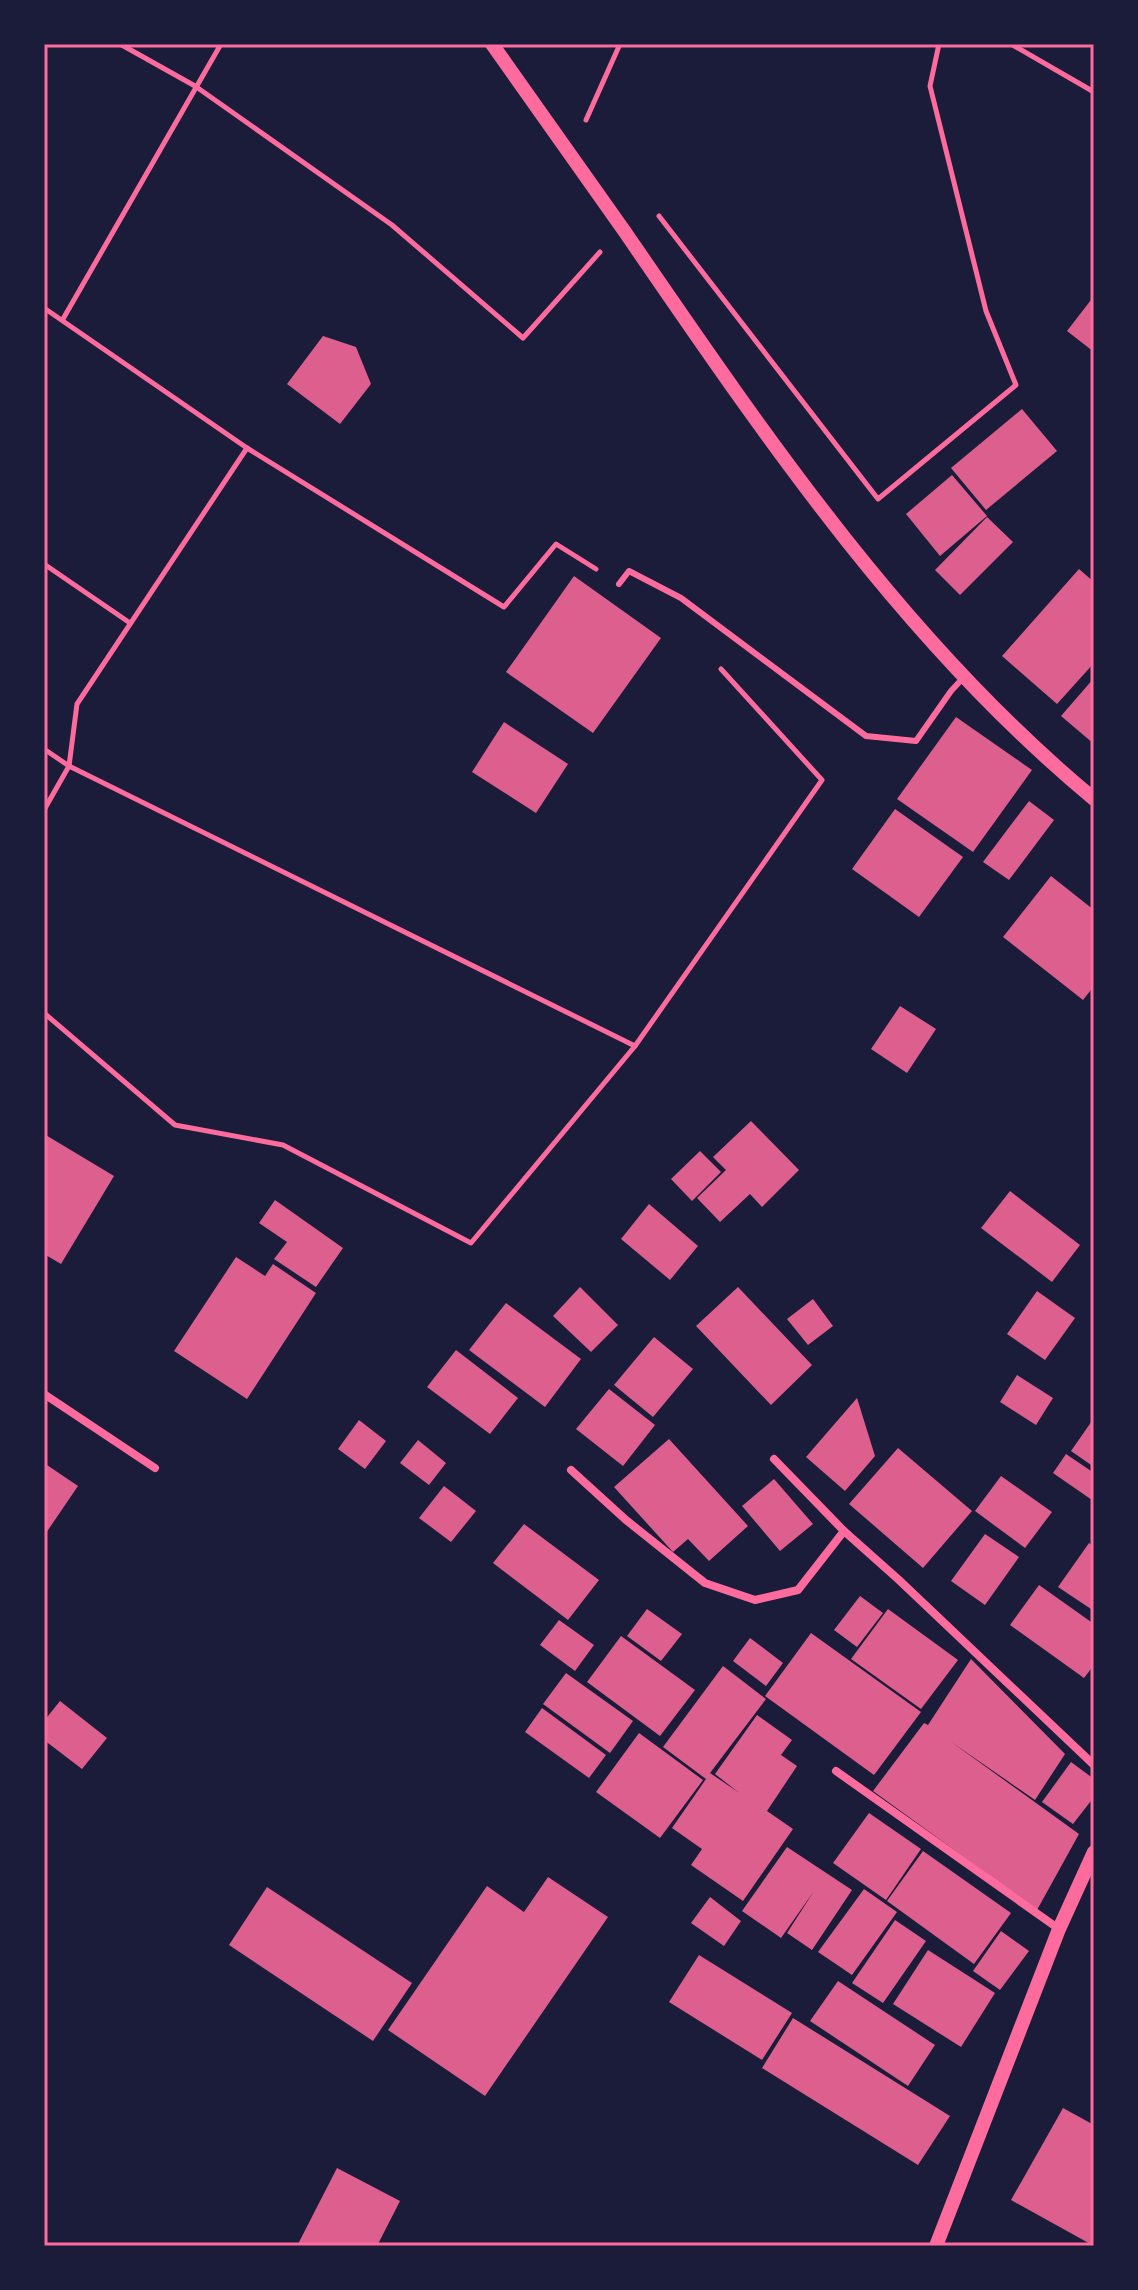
<svg xmlns="http://www.w3.org/2000/svg" width="1138" height="2290" viewBox="0 0 1138 2290" font-family="Montserrat,sans-serif">
<style>
.building{fill:#dd5f8e}
.lines{fill:none;stroke-linecap:round;stroke-linejoin:round}
.path{stroke:#ff6b9d;stroke-width:5}
.service{stroke:#ff6b9d;stroke-width:6}
.minor{stroke:#ff6b9d;stroke-width:8}
.tertiary{stroke:#ff6b9d;stroke-width:14}
.neatline{fill:none;stroke:#ff6b9d;stroke-width:3}
</style>
<rect width="100%" height="100%" fill="#1b1b3a"/>
<g class="building">
<polygon points="1094,296 1094,352 1067,331"/>
<polygon points="323,336 356,347 371,384 340,424 287,384"/>
<polygon points="1022,409 1057,451 986,510 951,468"/>
<polygon points="952,475 987,516 940,556 906,514"/>
<polygon points="987,517 1013,542 960,595 935,570"/>
<polygon points="1079,569 1094,582 1094,663 1057,704 1002,656"/>
<polygon points="574,576 661,638 593,733 506,672"/>
<polygon points="1094,678 1094,744 1061,716"/>
<polygon points="956,717 1032,770 973,852 897,799"/>
<polygon points="504,722 568,764 536,813 472,772"/>
<polygon points="1029,801 1054,820 1009,880 983,862"/>
<polygon points="895,809 963,857 919,917 852,869"/>
<polygon points="1051,876 1094,910 1094,986 1083,1000 1003,937"/>
<polygon points="900,1006 936,1029 907,1073 871,1049"/>
<polygon points="751,1121 799,1170 762,1207 750,1194 720,1222 697,1198 726,1170 713,1157"/>
<polygon points="44,1134 114,1176 61,1264 44,1254"/>
<polygon points="700,1151 721,1172 692,1201 671,1179"/>
<polygon points="1010,1191 1080,1245 1052,1282 981,1228"/>
<polygon points="275,1200 343,1248 316,1287 274,1259 287,1242 259,1223"/>
<polygon points="649,1204 698,1246 670,1280 621,1239"/>
<polygon points="236,1257 265,1276 273,1264 316,1293 247,1399 174,1351"/>
<polygon points="580,1287 618,1325 591,1352 553,1316"/>
<polygon points="738,1287 812,1365 771,1405 696,1326"/>
<polygon points="1037,1291 1075,1318 1045,1360 1007,1334"/>
<polygon points="813,1299 833,1326 808,1345 787,1319"/>
<polygon points="506,1303 581,1359 545,1407 469,1350"/>
<polygon points="654,1337 693,1369 653,1417 614,1385"/>
<polygon points="456,1350 518,1398 490,1434 427,1387"/>
<polygon points="1017,1375 1053,1398 1036,1425 1000,1402"/>
<polygon points="609,1389 655,1425 623,1466 576,1429"/>
<polygon points="857,1398 875,1456 845,1491 806,1457"/>
<polygon points="1094,1418 1094,1467 1071,1451"/>
<polygon points="359,1420 386,1441 365,1469 338,1449"/>
<polygon points="669,1439 748,1526 709,1561 688,1539 673,1552 614,1487"/>
<polygon points="418,1440 446,1463 429,1485 400,1463"/>
<polygon points="898,1448 972,1511 923,1568 849,1504"/>
<polygon points="1066,1454 1094,1473 1092,1500 1053,1473"/>
<polygon points="44,1463 78,1486 44,1536"/>
<polygon points="1001,1476 1052,1512 1025,1548 975,1511"/>
<polygon points="774,1479 813,1524 780,1551 742,1506"/>
<polygon points="444,1486 476,1511 451,1542 419,1518"/>
<polygon points="524,1524 599,1580 568,1620 493,1563"/>
<polygon points="985,1534 1019,1557 985,1605 951,1581"/>
<polygon points="1089,1543 1094,1547 1094,1611 1058,1587"/>
<polygon points="1039,1585 1094,1624 1094,1665 1084,1678 1010,1625"/>
<polygon points="860,1596 883,1613 857,1647 834,1630"/>
<polygon points="647,1609 682,1634 661,1661 627,1636"/>
<polygon points="888,1609 958,1660 921,1709 851,1659"/>
<polygon points="559,1620 594,1645 575,1671 540,1645"/>
<polygon points="811,1633 921,1712 874,1775 765,1696"/>
<polygon points="621,1636 695,1690 660,1736 587,1682"/>
<polygon points="750,1638 783,1663 766,1686 733,1661"/>
<polygon points="971,1659 1065,1754 1035,1800 950,1741 1079,1834 1037,1910 873,1791 924,1723 928,1725"/>
<polygon points="723,1666 766,1699 710,1773 738,1792 715,1774 757,1715 792,1740 781,1755 797,1766 767,1811 793,1829 743,1901 691,1865 702,1849 672,1828 706,1779 663,1747"/>
<polygon points="566,1673 633,1721 610,1753 543,1704"/>
<polygon points="60,1701 107,1738 82,1769 44,1740 44,1721"/>
<polygon points="542,1708 606,1755 589,1778 525,1732"/>
<polygon points="639,1733 703,1780 660,1838 596,1792"/>
<polygon points="1071,1762 1094,1779 1094,1797 1073,1824 1042,1802"/>
<polygon points="869,1813 921,1849 886,1900 833,1863"/>
<polygon points="787,1847 852,1890 812,1950 787,1933 814,1891 781,1938 742,1911"/>
<polygon points="923,1851 1011,1913 974,1964 887,1901"/>
<polygon points="548,1877 608,1917 485,2096 388,2030 487,1886 524,1912"/>
<polygon points="267,1887 412,1983 373,2041 229,1945"/>
<polygon points="864,1889 897,1912 852,1975 818,1952"/>
<polygon points="710,1897 741,1921 724,1946 691,1923"/>
<polygon points="895,1920 926,1941 883,2003 852,1983"/>
<polygon points="1001,1931 1029,1951 1000,1990 973,1971"/>
<polygon points="928,1950 995,1993 961,2047 893,2004"/>
<polygon points="699,1955 792,2013 762,2060 669,2002"/>
<polygon points="838,1981 935,2045 908,2086 810,2021"/>
<polygon points="793,2018 950,2116 918,2165 762,2068"/>
<polygon points="1063,2108 1094,2125 1094,2246 1011,2200"/>
<polygon points="337,2168 400,2201 377,2246 297,2246"/>
</g>
<g class="lines">
<g class="path">
<polyline points="120,44 195,86 392,225 523,338 600,252"/>
<polyline points="1011,44 1094,92"/>
<polyline points="586,120 620,44"/>
<polyline points="659,216 878,499 1016,385 986,311 930,86 939,44"/>
<polyline points="44,308 247,448"/>
<polyline points="63,319 221,44"/>
<polyline points="44,564 130,623"/>
<polyline points="44,749 69,766 77,704 247,448 504,607 556,544 596,569"/>
<polyline points="44,810 69,766 635,1046 471,1243 283,1145 175,1125 44,1013"/>
<polyline points="635,1046 822,780 721,669"/>
</g>
<polyline class="service" points="619,584 629,571 681,598 866,736 916,741 951,691 964,677"/>
<g class="minor">
<polyline points="44,1394 155,1468"/>
<polyline points="774,1459 844,1531 899,1580 1094,1765"/>
<polyline points="571,1470 626,1520 705,1583 755,1600 798,1590 844,1531"/>
<polyline points="836,1771 1059,1929"/>
</g>
<g class="tertiary">
<path d="M492 44C536 107 581 169 625 232 763 433 904 642 1094 799"/>
<polyline points="936,2246 1059,1929 1094,1852"/>
</g>
</g>
<rect width="1138" height="2290" fill="none" stroke="#1b1b3a" stroke-width="92"/>
<rect x="46" y="46" width="1046" height="2198" class="neatline"/>
</svg>
